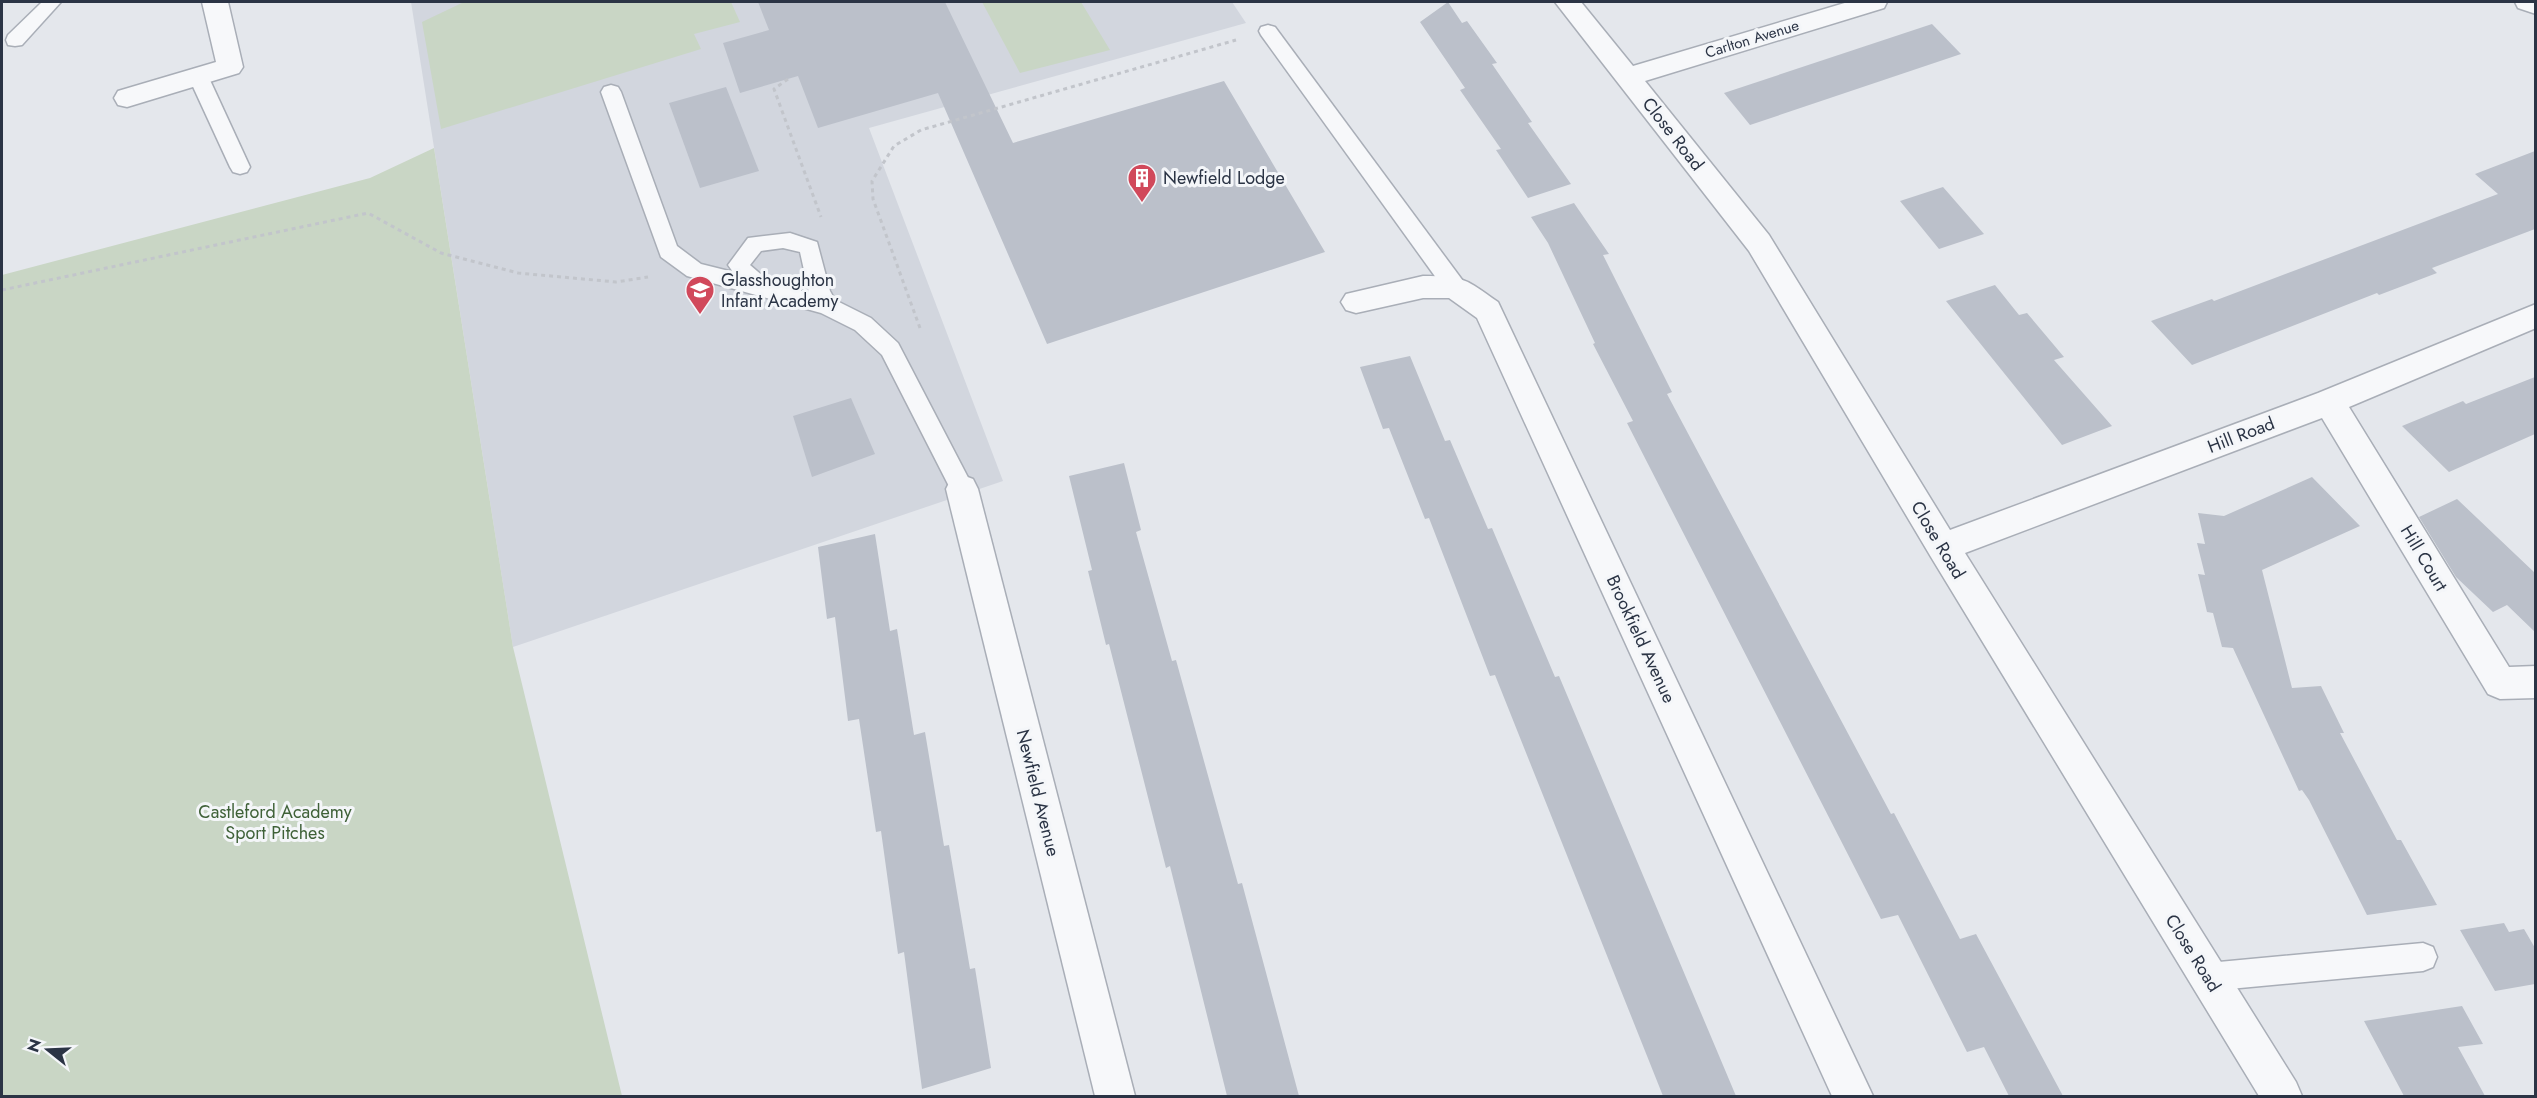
<svg xmlns="http://www.w3.org/2000/svg" width="2537" height="1098" viewBox="0 0 2537 1098" font-family="Jost,sans-serif">
<style>
.built{fill:#d2d6de}
.green{fill:#c9d6c5}
.building{fill:#bbc0ca}
.lines{fill:none;stroke-linecap:round;stroke-linejoin:round}
.service-casing{stroke:#a9aeb7;stroke-width:3}
.minor-casing{stroke:#a9aeb7;stroke-width:3}
.path{stroke:#c2c5cb;stroke-width:3;stroke-dasharray:4 4;stroke-linecap:butt}
.service{fill:#f7f8fa;fill-rule:evenodd}
.minor{fill:#f7f8fa;fill-rule:evenodd}
.labels{text-anchor:middle;dominant-baseline:central;stroke-width:6;stroke-linejoin:round;paint-order:stroke}
.far-street-label{font-size:15px;fill:#2b3445;stroke:#f4f6f9}
.street-label{font-size:18px;fill:#2b3445;stroke:#f4f6f9}
.poi-label{font-size:18px;fill:#2b3445;stroke:#f4f6f9;text-anchor:start}
.park-label{font-size:18px;fill:#3f6138;stroke:#f4f6f9}
</style>
<rect width="100%" height="100%" fill="#e4e7ec"/>
<polygon class="built" points="411,2 1232,2 1246,23 869,128 1003,481 513,647"/>
<g class="green">
<polygon points="464,2 731,2 740,22 694,34 701,49 441,129 422,22"/>
<polygon points="982,2 1081,2 1110,50 1020,73"/>
<polygon points="434,148 513,647 622,1096 2,1096 2,275 370,178"/>
</g>
<g class="building">
<polygon points="758,2 945,2 1013,143 1224,81 1325,252 1047,344 938,93 818,128 798,76 740,93 723,43 769,30"/>
<polygon points="1448,2 1462,23 1467,21 1497,63 1492,64 1532,122 1528,123 1571,184 1528,198 1496,150 1501,149 1460,90 1465,88 1420,22"/>
<polygon points="1932,24 1961,54 1750,125 1724,93"/>
<polygon points="726,87 759,171 700,188 669,103"/>
<polygon points="2535,151 2535,229 2432,268 2437,273 2379,295 2377,293 2192,365 2151,321 2212,299 2214,301 2498,194 2475,174"/>
<polygon points="1943,187 1984,234 1939,249 1900,201"/>
<polygon points="1574,203 1609,254 1603,255 1672,392 1667,394 1891,814 1894,813 1960,939 1976,934 2063,1096 2009,1096 1984,1047 1967,1052 1898,915 1881,919 1627,423 1633,421 1593,344 1595,343 1548,243 1531,217"/>
<polygon points="1995,285 2019,315 2027,313 2064,357 2054,360 2112,426 2062,445 1946,301"/>
<polygon points="1410,356 1445,441 1450,440 1488,529 1492,528 1555,677 1559,676 1736,1096 1663,1096 1495,675 1490,676 1429,518 1425,519 1389,428 1383,429 1360,367"/>
<polygon points="2535,377 2535,434 2449,472 2402,426 2463,401 2466,404"/>
<polygon points="851,398 875,454 812,477 793,416"/>
<polygon points="1124,463 1141,530 1136,532 1172,661 1176,660 1238,884 1242,883 1299,1096 1227,1096 1170,866 1166,868 1109,644 1106,645 1088,571 1092,570 1069,476"/>
<polygon points="2312,477 2360,526 2262,570 2292,688 2321,686 2344,733 2340,733 2397,840 2401,840 2437,905 2367,915 2309,800 2302,790 2299,791 2233,648 2222,647 2213,613 2207,612 2198,574 2205,575 2197,543 2205,544 2198,513 2224,516"/>
<polygon points="2457,499 2535,573 2535,632 2507,605 2493,612 2456,577 2419,517"/>
<polygon points="875,534 890,631 897,629 914,735 925,732 944,846 949,845 970,969 975,968 991,1068 922,1089 904,952 898,954 881,831 876,832 859,719 848,721 835,617 827,619 818,547"/>
<polygon points="2504,923 2509,932 2524,929 2535,948 2535,984 2495,991 2460,930"/>
<polygon points="2462,1006 2483,1044 2458,1047 2485,1096 2404,1096 2364,1021"/>
</g>
<g class="lines">
<g class="service-casing">
<g id="service">
<polygon points="42,2 61,2 22,45 15,46 8,45 6,40 8,35"/>
<polygon points="1268,25 1275,27 1463,281 1466,287 1463,293 1455,295 1447,293 1261,35 1259,31 1261,27"/>
<polygon points="199,71 206,73 209,78 250,167 247,172 240,174 233,172 230,167 189,78 192,73"/>
<path d="M611 85 618 87 621 92 677 246 701 264 733 272 728 265 748 238 790 233 817 242 830 291 835 300 871 318 898 343 974 489 970 496 962 499 954 496 882 355 855 330 821 313 687 276 661 257 601 92 604 87ZM783 248 800 252 809 293 770 282 750 265 761 251Z"/>
<polygon points="2423,943 2433,947 2437,957 2433,967 2423,971 2208,991 2198,987 2194,977 2198,967 2208,963"/>
</g>
</g>
<g class="minor-casing">
<g id="minor">
<polygon points="202,2 228,2 243,67 239,73 127,107 118,105 114,98 118,91 216,62"/>
<polygon points="1555,2 1581,2 1633,66 1848,2 1887,2 1884,8 1645,81 1769,235 1950,530 2318,393 2536,304 2536,328 2349,407 2509,667 2536,666 2536,698 2500,699 2488,694 2322,418 1965,553 2296,1082 2302,1096 2259,1096 1931,557 1749,251"/>
<polygon points="2515,2 2536,2 2536,14 2518,8"/>
<path d="M1423 276C1465 276 1465 279 1498 302L1873 1096H1832L1477 318 1449 298H1423L1356 313 1346 310 1341 302 1346 294Z"/>
<polygon points="962,475 973,479 978,489 1135,1096 1095,1096 946,489 951,479"/>
</g>
</g>
<g class="path">
<polyline points="788,79 774,89 821,217"/>
<polyline points="2,290 368,213 441,253 518,273 616,282 648,277"/>
<polyline points="920,328 873,199 872,181 894,146 921,130 1236,40"/>
</g>
<use href="#service" class="service"/>
<use href="#minor" class="minor"/>
</g>
<defs>
<g id="building-pin" transform="scale(1.5)"><path d="M0 17L-7.5 6A9.5 9.5 0 1 1 7.5 6Z" fill="#d1495b" stroke="#f4f6f9"/><path d="M-4-6H4V6H1V3H-1V6H-4ZM-2.5-4.3h1.7v1.8h-1.7ZM.8-4.3h1.7v1.8H.8ZM-2.5-1h1.7V.8h-1.7ZM.8-1h1.7V.8H.8Z" fill="#fff"/></g>
<g id="school-pin" transform="scale(1.5)"><path d="M0 17L-7.5 6A9.5 9.5 0 1 1 7.5 6Z" fill="#d1495b" stroke="#f4f6f9"/><path d="M0-5L7-2L0 1L-7-2ZM-4 1L0 2.5L4 1V4Q0 6-4 4Z" fill="#fff"/></g>
</defs>
<g fill-rule="evenodd">
<use href="#building-pin" x="1142" y="178"/>
<use href="#school-pin" x="700" y="290"/>
</g>
<g class="labels">
<g class="far-street-label">
<text transform="translate(1752 39) rotate(-17)">Carlton Avenue</text>
</g>
<g class="street-label">
<text transform="translate(1673 134) rotate(52)">Close Road</text>
<text transform="translate(2241 435) rotate(-21)">Hill Road</text>
<text transform="translate(1938 540) rotate(59)">Close Road</text>
<text transform="translate(2424 558) rotate(59)">Hill Court</text>
<text transform="translate(1641 639) rotate(65)">Brookfield Avenue</text>
<text transform="translate(1038 793) rotate(76)">Newfield Avenue</text>
<text transform="translate(2193 953) rotate(58)">Close Road</text>
</g>
<g class="poi-label">
<text x="1163" y="178">Newfield Lodge</text>
<text x="721" y="280">Glasshoughton<tspan x="721" dy="21">Infant Academy</tspan></text>
</g>
<g class="park-label">
<text x="275" y="812">Castleford Academy<tspan x="275" dy="21">Sport Pitches</tspan></text>
</g>
</g>
<rect width="2537" height="1098" fill="none" stroke="#2b3445" stroke-width="6"/>
<g transform="translate(48 1050) rotate(288)" stroke="#f4f6f9" stroke-width="4.5" paint-order="stroke">
<path d="M0-4.5L10 22L0 15L-10 22Z" fill="#2b3445"/>
<text y="-9" font-size="16" font-weight="bold" text-anchor="middle" fill="#2b3445">N</text>
</g>
</svg>
